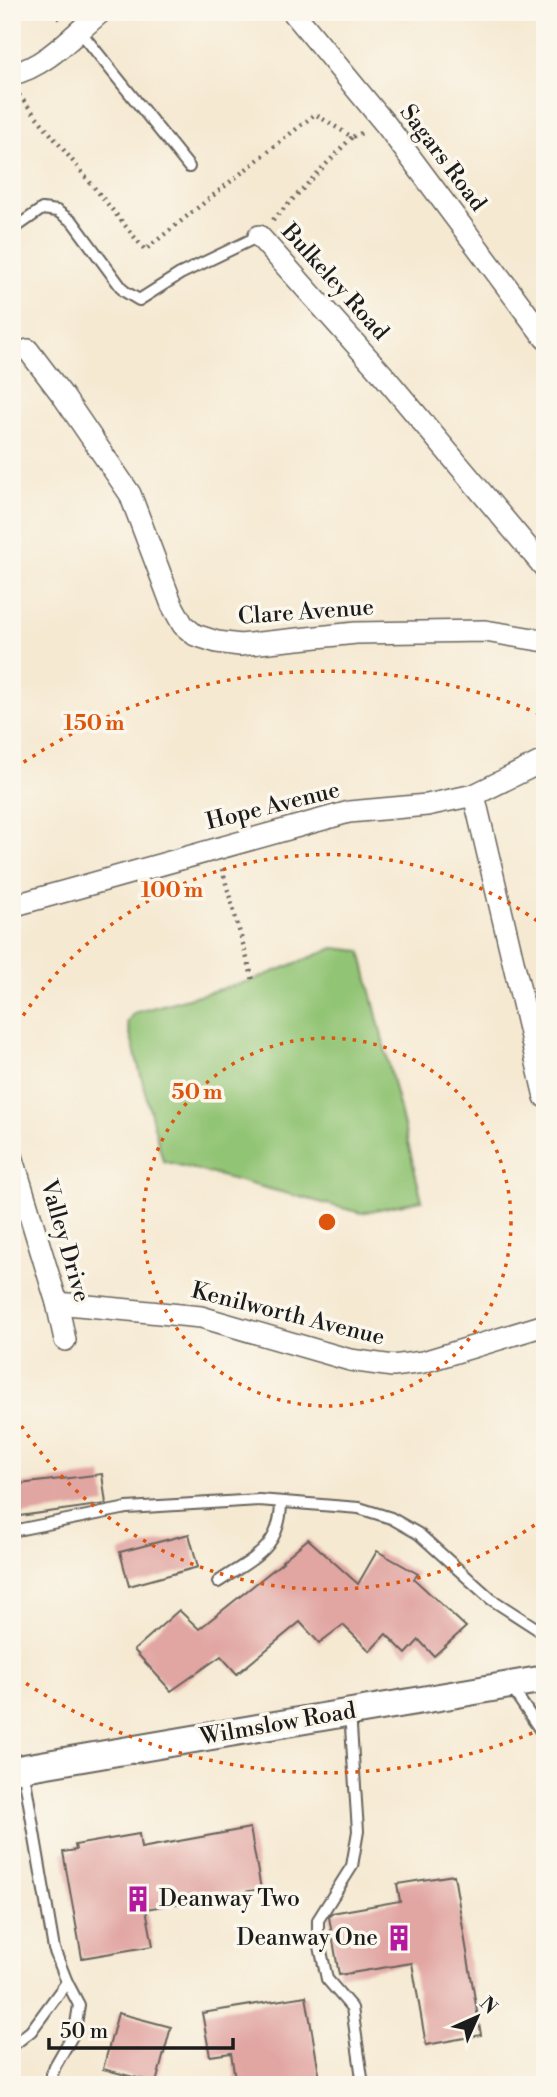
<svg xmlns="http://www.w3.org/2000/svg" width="557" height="2097" viewBox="0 0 557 2097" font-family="'Libre Bodoni',serif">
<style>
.green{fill:#92c475;stroke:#577048;stroke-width:2}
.building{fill:#e1a5a2}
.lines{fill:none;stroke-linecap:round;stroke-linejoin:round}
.service-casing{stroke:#68645c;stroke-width:14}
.minor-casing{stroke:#68645c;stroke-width:24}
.tertiary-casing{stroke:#68645c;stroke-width:30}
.path{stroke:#68645c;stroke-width:4.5;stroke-dasharray:2 5;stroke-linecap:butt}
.service{stroke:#fff;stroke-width:10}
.minor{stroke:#fff;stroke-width:21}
.tertiary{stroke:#fff;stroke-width:26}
.ring{fill:none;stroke:#de560d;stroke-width:3.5;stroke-dasharray:3.5 7}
.labels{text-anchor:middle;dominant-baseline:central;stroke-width:7;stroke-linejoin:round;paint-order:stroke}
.street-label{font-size:23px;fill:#1c1c1c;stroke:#fbf7ec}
.poi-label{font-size:23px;fill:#1c1c1c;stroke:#fbf7ec;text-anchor:start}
.centre{fill:#de560d;stroke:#fbf7ec;stroke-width:3.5}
.ring-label{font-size:21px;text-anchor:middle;font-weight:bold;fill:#de560d;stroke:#fbf7ec;stroke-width:7;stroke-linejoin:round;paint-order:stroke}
</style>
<rect width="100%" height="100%" fill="#fbf7ec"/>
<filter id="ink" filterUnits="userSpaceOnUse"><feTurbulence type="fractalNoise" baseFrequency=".0143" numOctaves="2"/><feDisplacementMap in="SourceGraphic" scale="14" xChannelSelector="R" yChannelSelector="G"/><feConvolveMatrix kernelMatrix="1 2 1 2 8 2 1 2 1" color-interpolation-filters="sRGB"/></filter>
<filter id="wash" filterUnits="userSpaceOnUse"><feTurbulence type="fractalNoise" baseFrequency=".00686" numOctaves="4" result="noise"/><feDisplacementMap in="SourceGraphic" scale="28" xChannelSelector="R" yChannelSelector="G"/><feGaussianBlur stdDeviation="1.57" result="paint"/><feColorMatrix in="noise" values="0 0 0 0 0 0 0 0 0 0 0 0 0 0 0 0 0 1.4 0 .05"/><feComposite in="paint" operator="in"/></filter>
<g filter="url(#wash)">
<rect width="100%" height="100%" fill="#f5e9d2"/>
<polygon class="green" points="334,948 361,951 422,1200 361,1213 163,1161 127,1022 134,1013 253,980"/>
<g id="blocks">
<g class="building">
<polygon points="102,1474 106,1504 12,1517 12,1485"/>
<polygon points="189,1534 198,1567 129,1586 120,1552"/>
<polygon points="308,1539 358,1584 377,1551 418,1574 414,1579 466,1627 434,1656 419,1640 406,1654 386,1634 370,1651 343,1625 319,1643 300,1622 237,1674 221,1656 171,1691 134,1650 179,1610 199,1629 283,1562 282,1561"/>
<polygon points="250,1828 261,1889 146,1909 153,1946 82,1958 63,1852 76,1850 75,1845 139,1834 141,1848"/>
<polygon points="454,1875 481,2035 426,2045 412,1963 339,1975 329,1917 332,1913 400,1901 397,1884"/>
<polygon points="306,1996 321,2085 236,2085 231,2053 210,2056 202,2013"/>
<polygon points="118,2013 171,2027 156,2083 103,2069"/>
</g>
</g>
</g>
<g filter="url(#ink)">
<use href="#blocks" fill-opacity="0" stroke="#68645c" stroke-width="2"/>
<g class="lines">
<g class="service-casing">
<g id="service">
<polyline points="79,30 189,167"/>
<polyline points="12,230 42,209 57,211 73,222 124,291 139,300 180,274 259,236"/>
<polyline points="12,1531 127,1508 259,1500 359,1508 391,1518 419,1534 491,1599 545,1634"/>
<path d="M218 1582C253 1558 281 1549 281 1502"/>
<polyline points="511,1687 545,1737"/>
<polyline points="350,1712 358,1831 352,1866 318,1920 318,1937 327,1979 352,2008 363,2085"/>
<polyline points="23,1768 54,1949 67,1982 79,2005 75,2031 55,2066 48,2085"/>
<polyline points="12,2046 31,2031 67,1982"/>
</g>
</g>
<g class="minor-casing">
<g id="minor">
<polyline points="293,12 387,126 545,338"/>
<path d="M12 74C46 67 75 33 101 12"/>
<polyline points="259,236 384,376 545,568"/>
<polyline points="28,350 63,396 130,494 172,605 183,625 195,635 217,642 240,645 356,633 485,631 545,641"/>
<polyline points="474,795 545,1097"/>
<polyline points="12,906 349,812 427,805 474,795 545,760"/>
<polyline points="12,1156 57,1303 65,1340"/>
<polyline points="57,1303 201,1317 350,1360 393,1366 423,1362 545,1325"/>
</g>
</g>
<g class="tertiary-casing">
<polyline id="tertiary" points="12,1770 545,1679"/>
</g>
<g class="path">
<polyline points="54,12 61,21"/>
<polyline points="19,95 145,250 315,114 352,137 364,132"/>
<polyline points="273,220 352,137"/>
<polyline points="222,869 253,980"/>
</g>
<use href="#service" class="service"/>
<use href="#minor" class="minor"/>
<use href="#tertiary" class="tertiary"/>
</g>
</g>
<g class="ring">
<circle cx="327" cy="1222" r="184"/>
<path d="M543 1519A367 367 0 0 1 12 1411M12 1033A367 367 0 0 1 543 925"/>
<path d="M542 1729A551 551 0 0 1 15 1676M15 768A551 551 0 0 1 542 715"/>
</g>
<defs>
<g id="building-bare" transform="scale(2.1)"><path d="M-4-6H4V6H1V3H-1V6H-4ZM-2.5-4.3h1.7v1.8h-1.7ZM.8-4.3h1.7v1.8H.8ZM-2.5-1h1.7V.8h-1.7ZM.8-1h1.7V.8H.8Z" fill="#b5179e" stroke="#fbf7ec" stroke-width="2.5" paint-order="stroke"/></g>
</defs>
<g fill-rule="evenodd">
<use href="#building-bare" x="138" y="1899"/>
<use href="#building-bare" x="399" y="1938"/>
</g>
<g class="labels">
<g class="street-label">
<text transform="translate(443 158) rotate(53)">Sagars Road</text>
<text transform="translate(335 282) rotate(48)">Bulkeley Road</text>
<text transform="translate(306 612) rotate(-4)">Clare Avenue</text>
<text transform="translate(273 806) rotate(-14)">Hope Avenue</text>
<text transform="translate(65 1241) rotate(74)">Valley Drive</text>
<text transform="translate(288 1314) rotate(14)">Kenilworth Avenue</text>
<text transform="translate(278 1724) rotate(-10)">Wilmslow Road</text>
</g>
<g class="poi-label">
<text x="159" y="1899">Deanway Two</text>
<text x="378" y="1938" text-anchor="end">Deanway One</text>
</g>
</g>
<circle cx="327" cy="1222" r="10" class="centre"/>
<g class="ring-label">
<text x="94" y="730">150 m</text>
<text x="172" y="897">100 m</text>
<text x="197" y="1099">50 m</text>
</g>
<rect width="557" height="2097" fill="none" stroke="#fbf7ec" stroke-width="42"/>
<g transform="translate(477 2017) rotate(45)" stroke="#fbf7ec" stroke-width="5" paint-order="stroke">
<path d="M0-5L12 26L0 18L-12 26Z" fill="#1c1c1c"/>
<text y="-10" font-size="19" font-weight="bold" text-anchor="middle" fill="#1c1c1c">N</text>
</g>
<path d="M49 2038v10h184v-10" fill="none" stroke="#1c1c1c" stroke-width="3.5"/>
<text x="60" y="2038" font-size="21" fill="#1c1c1c" stroke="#fbf7ec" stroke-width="5" paint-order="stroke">50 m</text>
</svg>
